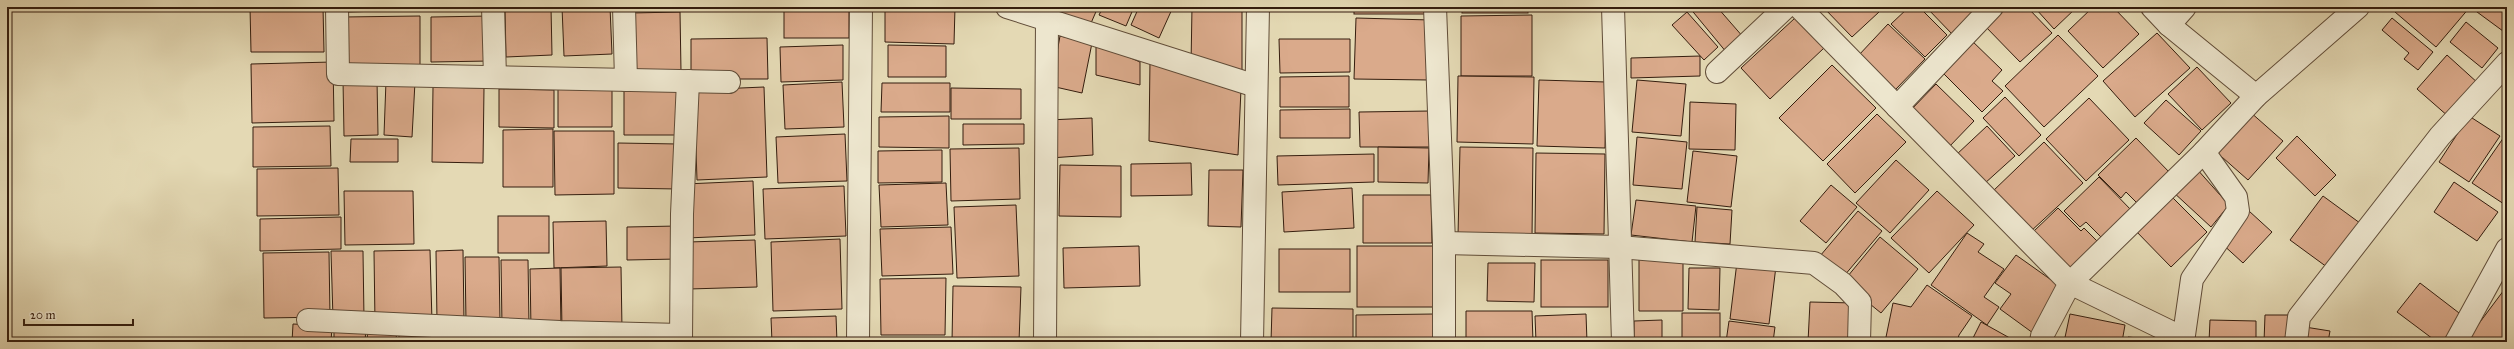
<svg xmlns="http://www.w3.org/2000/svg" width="2514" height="349" viewBox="0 0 2514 349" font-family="'IM FELL Great Primer',serif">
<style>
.building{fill:#daaa8b;stroke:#341d0e}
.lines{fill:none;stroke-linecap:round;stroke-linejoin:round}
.minor-casing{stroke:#604c38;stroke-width:24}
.minor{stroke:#ede6ce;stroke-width:22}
</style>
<rect width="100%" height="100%" fill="#e4d9b4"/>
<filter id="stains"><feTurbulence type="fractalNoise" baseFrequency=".005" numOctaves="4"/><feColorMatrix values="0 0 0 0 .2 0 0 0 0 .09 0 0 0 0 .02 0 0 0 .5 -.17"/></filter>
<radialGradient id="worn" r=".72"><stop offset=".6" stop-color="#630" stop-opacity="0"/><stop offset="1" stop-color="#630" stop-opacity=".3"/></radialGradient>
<g class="building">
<polygon points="250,7 323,7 324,52 251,52"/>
<polygon points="347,7 415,7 415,10 347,12"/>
<polygon points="551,7 552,55 506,57 505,9"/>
<polygon points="562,7 610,7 612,54 564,56"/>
<rect x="784" y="7" width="65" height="31"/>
<polygon points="885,7 955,7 954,44 885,42"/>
<polygon points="1033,7 1098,7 1088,30"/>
<polygon points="1103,7 1134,7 1126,26 1099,15"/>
<polygon points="1139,7 1173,7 1159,38 1131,25"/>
<polygon points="1192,7 1242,7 1242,74 1191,65"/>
<rect x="1354" y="7" width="73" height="7"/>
<rect x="1462" y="7" width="66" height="6"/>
<polygon points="1689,7 1717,7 1744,38 1727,53"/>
<polygon points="1823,7 1874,7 1879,12 1852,37"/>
<polygon points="1909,7 1919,7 1947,35 1925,57 1891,24"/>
<polygon points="1926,7 1983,7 1953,35"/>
<polygon points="2001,7 2027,7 2052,33 2020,62 1983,24"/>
<polygon points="2038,7 2077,7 2054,29 2036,9"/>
<polygon points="2093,7 2113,7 2139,34 2103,68 2068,31"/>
<polygon points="2399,7 2470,7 2436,47 2395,12"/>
<polygon points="2474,7 2507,7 2507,34 2473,9"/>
<polygon points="680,12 681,71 631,72 630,13"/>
<polygon points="1687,12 1718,47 1704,60 1672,25"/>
<polygon points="1532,15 1532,76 1461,76 1461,16"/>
<polygon points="420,16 420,66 344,67 343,17"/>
<polygon points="490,16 490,61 431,62 431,17"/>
<polygon points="1356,18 1431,20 1429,80 1354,79"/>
<polygon points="1795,18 1824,48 1770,99 1741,68"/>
<polygon points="2392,18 2433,52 2418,70 2404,59 2409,53 2382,30"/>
<polygon points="2466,22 2498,48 2482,68 2450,42"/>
<polygon points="1888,24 1925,59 1895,90 1858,56"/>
<polygon points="2157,33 2190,68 2135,117 2103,81"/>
<polygon points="2058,35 2098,76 2044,127 2005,86"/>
<polygon points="1060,36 1092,43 1082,93 1051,86"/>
<polygon points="1968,37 2002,70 1992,81 2003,91 1982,112 1938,68"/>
<polygon points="767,38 768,79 691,79 691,39"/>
<polygon points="1279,39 1350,39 1350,72 1280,73"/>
<polygon points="1096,43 1140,62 1140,85 1096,75"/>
<polygon points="843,45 843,80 781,82 780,47"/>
<polygon points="888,45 946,46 946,77 888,77"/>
<polygon points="2447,55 2479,84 2449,117 2417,89"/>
<polygon points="1700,56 1700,76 1631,78 1631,58"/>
<polygon points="1150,60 1241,89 1238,155 1149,141"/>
<polygon points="333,62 334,121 252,123 251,64"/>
<polygon points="1832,65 1876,108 1823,161 1779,118"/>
<polygon points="2197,67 2231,103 2202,130 2168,94"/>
<polygon points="1349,76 1349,107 1280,107 1280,77"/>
<polygon points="1458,76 1534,77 1533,144 1457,142"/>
<polygon points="343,80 377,80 378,135 344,136"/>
<polygon points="1539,80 1606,82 1605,148 1537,146"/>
<polygon points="1637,80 1686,84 1681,136 1632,132"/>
<polygon points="386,81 415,82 412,137 384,135"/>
<polygon points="842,82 844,127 785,129 783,85"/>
<polygon points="612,83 612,127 558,127 558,84"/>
<polygon points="882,83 950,83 950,112 881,112"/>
<polygon points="1936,84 1974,121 1947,149 1909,112"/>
<polygon points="433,87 484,88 483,163 432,162"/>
<polygon points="764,87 767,177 697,180 694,90"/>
<polygon points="951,88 1021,89 1021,119 951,119"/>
<polygon points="499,89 554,90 554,128 499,127"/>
<polygon points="681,89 682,135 624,135 624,90"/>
<polygon points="2005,97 2041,135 2019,156 1983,118"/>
<polygon points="2089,98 2129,140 2086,181 2046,139"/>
<polygon points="2166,100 2201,131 2179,155 2144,123"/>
<polygon points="1690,102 1736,104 1735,150 1689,149"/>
<polygon points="1350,109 1350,138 1280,138 1280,110"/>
<polygon points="1430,111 1431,147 1360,147 1359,112"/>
<polygon points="2249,111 2283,141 2248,180 2214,150"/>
<polygon points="1877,114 1906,142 1855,193 1827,164"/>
<polygon points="949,116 949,148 879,147 879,117"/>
<polygon points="2469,116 2500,136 2469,182 2439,162"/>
<polygon points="1092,118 1093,155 1050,158 1048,120"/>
<polygon points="963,124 1024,124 1024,144 963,145"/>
<polygon points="330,126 331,166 253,167 253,127"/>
<polygon points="1987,126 2015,156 1984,184 1956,155"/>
<polygon points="553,129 553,187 503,187 503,130"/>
<polygon points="554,131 614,131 614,194 555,195"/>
<polygon points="845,134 847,181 778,183 776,137"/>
<polygon points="2297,136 2336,175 2315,196 2276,158"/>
<polygon points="1637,137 1687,142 1682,189 1633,185"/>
<polygon points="2504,137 2507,140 2507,206 2472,183"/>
<polygon points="2136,138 2172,175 2140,206 2126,192 2121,198 2098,175"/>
<polygon points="351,139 398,139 398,162 350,162"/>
<polygon points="2044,142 2083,183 2030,232 1992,192"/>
<polygon points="618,143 678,144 678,189 618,188"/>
<polygon points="1378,147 1429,148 1428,183 1378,182"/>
<polygon points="1460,147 1533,148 1532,237 1458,236"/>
<polygon points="1019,148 1020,199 951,201 950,149"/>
<polygon points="942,150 942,182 878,183 878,151"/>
<polygon points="1693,151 1737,156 1731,207 1687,202"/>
<polygon points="1536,153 1605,154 1604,234 1535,233"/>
<polygon points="1374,154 1374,182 1278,185 1277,156"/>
<polygon points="1896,160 1929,190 1890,233 1856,203"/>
<polygon points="1191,163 1192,195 1131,196 1131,164"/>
<polygon points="1060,165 1121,166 1121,217 1059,216"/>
<polygon points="338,168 339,215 257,216 257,169"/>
<polygon points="2196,168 2229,205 2211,227 2172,191"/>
<polygon points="1209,170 1243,170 1241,227 1208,226"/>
<polygon points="2099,177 2133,212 2104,240 2086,222 2080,227 2064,211"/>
<polygon points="753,181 755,235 687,238 685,184"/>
<polygon points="2454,182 2498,212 2477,241 2434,212"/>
<polygon points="946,183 948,225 881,227 879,185"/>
<polygon points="1831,185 1857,207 1826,243 1800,221"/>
<polygon points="844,186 846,236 765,239 763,189"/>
<polygon points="1352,188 1354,228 1284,232 1282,192"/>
<polygon points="344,191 413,191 414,244 345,245"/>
<polygon points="1937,191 1974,225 1929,273 1891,238"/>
<polygon points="2168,193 2207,232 2171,267 2133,228"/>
<polygon points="1363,195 1431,195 1432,243 1363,243"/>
<polygon points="2323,196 2364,226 2331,270 2290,240"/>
<polygon points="1636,200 1696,206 1692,242 1631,235"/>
<polygon points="1016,205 1019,276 957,278 954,207"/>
<polygon points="1697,207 1732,210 1730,244 1695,242"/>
<polygon points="2058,208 2081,231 2084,228 2097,241 2069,269 2033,232"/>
<polygon points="1858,211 1882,231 1844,276 1820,256"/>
<polygon points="2249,211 2272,232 2243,263 2220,242"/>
<rect x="498" y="216" width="51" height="37"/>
<polygon points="341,217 341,249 260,251 260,219"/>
<polygon points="606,221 607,266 554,268 553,222"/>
<polygon points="677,226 678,259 627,260 627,227"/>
<polygon points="951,227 953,274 882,276 880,229"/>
<polygon points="1967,233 1984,244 1978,252 2004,269 1984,297 1999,307 1987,325 1931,285"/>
<polygon points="1880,237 1918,269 1881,313 1843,282"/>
<polygon points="840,239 842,309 773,311 771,242"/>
<polygon points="755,240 757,287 689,289 688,242"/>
<polygon points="1139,246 1140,286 1064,288 1063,248"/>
<rect x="1357" y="246" width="77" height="61"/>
<rect x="1279" y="249" width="71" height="43"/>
<polygon points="430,250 432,322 375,323 374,251"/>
<polygon points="463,250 464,321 437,322 436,251"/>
<polygon points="331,251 363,251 364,319 333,319"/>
<polygon points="329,252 330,317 264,318 263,253"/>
<polygon points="2016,255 2064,289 2033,333 2000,309 2011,294 1995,283"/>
<polygon points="1683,256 1683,311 1639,311 1639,257"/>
<polygon points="465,257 499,257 500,322 466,322"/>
<polygon points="501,260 528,260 529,325 502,326"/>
<rect x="1541" y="260" width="67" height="47"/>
<polygon points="1737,262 1776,266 1769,324 1730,319"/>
<polygon points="1488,263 1535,263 1534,302 1487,301"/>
<polygon points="621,267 622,329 562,330 561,268"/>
<polygon points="560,268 561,328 531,329 530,269"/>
<polygon points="1689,268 1720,268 1719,310 1688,309"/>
<polygon points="946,278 945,335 881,335 880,279"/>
<polygon points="2420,283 2463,316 2443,342 2437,342 2397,312"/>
<polygon points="1927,285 1972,316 1959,335 1957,342 1885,342 1893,303 1911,307"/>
<polygon points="953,286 1021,287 1019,342 952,342"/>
<polygon points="2507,286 2507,342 2465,342"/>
<polygon points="1810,302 1855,303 1854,342 1808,342"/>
<polygon points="1272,308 1353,309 1353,342 1271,342"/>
<polygon points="1466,311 1532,311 1533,342 1466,342"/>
<rect x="1682" y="313" width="38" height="29"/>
<polygon points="1434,314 1434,342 1356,342 1356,315"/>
<polygon points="1586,314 1587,342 1536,342 1535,316"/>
<polygon points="2070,314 2125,325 2122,342 2064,342"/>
<polygon points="2265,315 2292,315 2292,342 2264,342"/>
<polygon points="836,316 837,342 772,342 771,318"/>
<polygon points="1662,320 1662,342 1634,342 1634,321"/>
<polygon points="2210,320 2256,321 2256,342 2209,342"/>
<polygon points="1729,321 1775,327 1773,342 1726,342"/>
<polygon points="1981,322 2017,342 1971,342"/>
<polygon points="293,324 332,326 331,342 292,342"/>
<polygon points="368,324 397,325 396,342 367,342"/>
<polygon points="334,326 366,327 365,342 334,342"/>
<polygon points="2305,327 2330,331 2328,342 2302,342"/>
<polygon points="399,328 431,329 430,342 399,342"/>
<polygon points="433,329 464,331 463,342 432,342"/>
<polygon points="465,333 496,334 496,342 465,342"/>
<polygon points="2128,337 2178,342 2128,342"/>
</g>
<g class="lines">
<g class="minor-casing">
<g id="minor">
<polyline points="337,7 338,74 729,82"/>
<polyline points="493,7 495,77"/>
<polyline points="624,7 626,80"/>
<polyline points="1007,7 1256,86"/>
<polyline points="1435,7 1444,243 1444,342"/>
<polyline points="1613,7 1623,342"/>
<polyline points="1799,7 2070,283 2183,338"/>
<polyline points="2152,7 2169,25 2256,96"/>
<polyline points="2169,25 2185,7"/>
<polyline points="1717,72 1786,7"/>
<polyline points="1897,107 1992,7"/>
<polyline points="1444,243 1619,247 1814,263 1843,284 1860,302 1859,342"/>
<polyline points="308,320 560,332 681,335"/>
<polyline points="681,342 682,214 688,81"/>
<polyline points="858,342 861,7"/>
<polyline points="1045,342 1047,20"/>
<polyline points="1252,342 1258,7"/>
<polyline points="2041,342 2042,336 2070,283 2204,152 2256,96 2358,7"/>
<polyline points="2183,342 2192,279 2238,211 2236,197 2204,152"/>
<polyline points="2296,342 2299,317 2440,136 2507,63"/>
<polyline points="2456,342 2507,249"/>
</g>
</g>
<use href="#minor" class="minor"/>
</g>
<rect width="2514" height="349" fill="none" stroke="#e4d9b4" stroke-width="24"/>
<rect x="8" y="8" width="2498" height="333" fill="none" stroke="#341d0e" stroke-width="2"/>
<rect x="12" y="12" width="2490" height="325" fill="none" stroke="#341d0e"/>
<path d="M24 319v6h109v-6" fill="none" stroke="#341d0e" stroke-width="2"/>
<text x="30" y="319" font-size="12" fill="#341d0e" stroke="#ede6ce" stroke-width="3" paint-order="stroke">20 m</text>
<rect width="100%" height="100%" filter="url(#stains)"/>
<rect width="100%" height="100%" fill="url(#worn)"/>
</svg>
